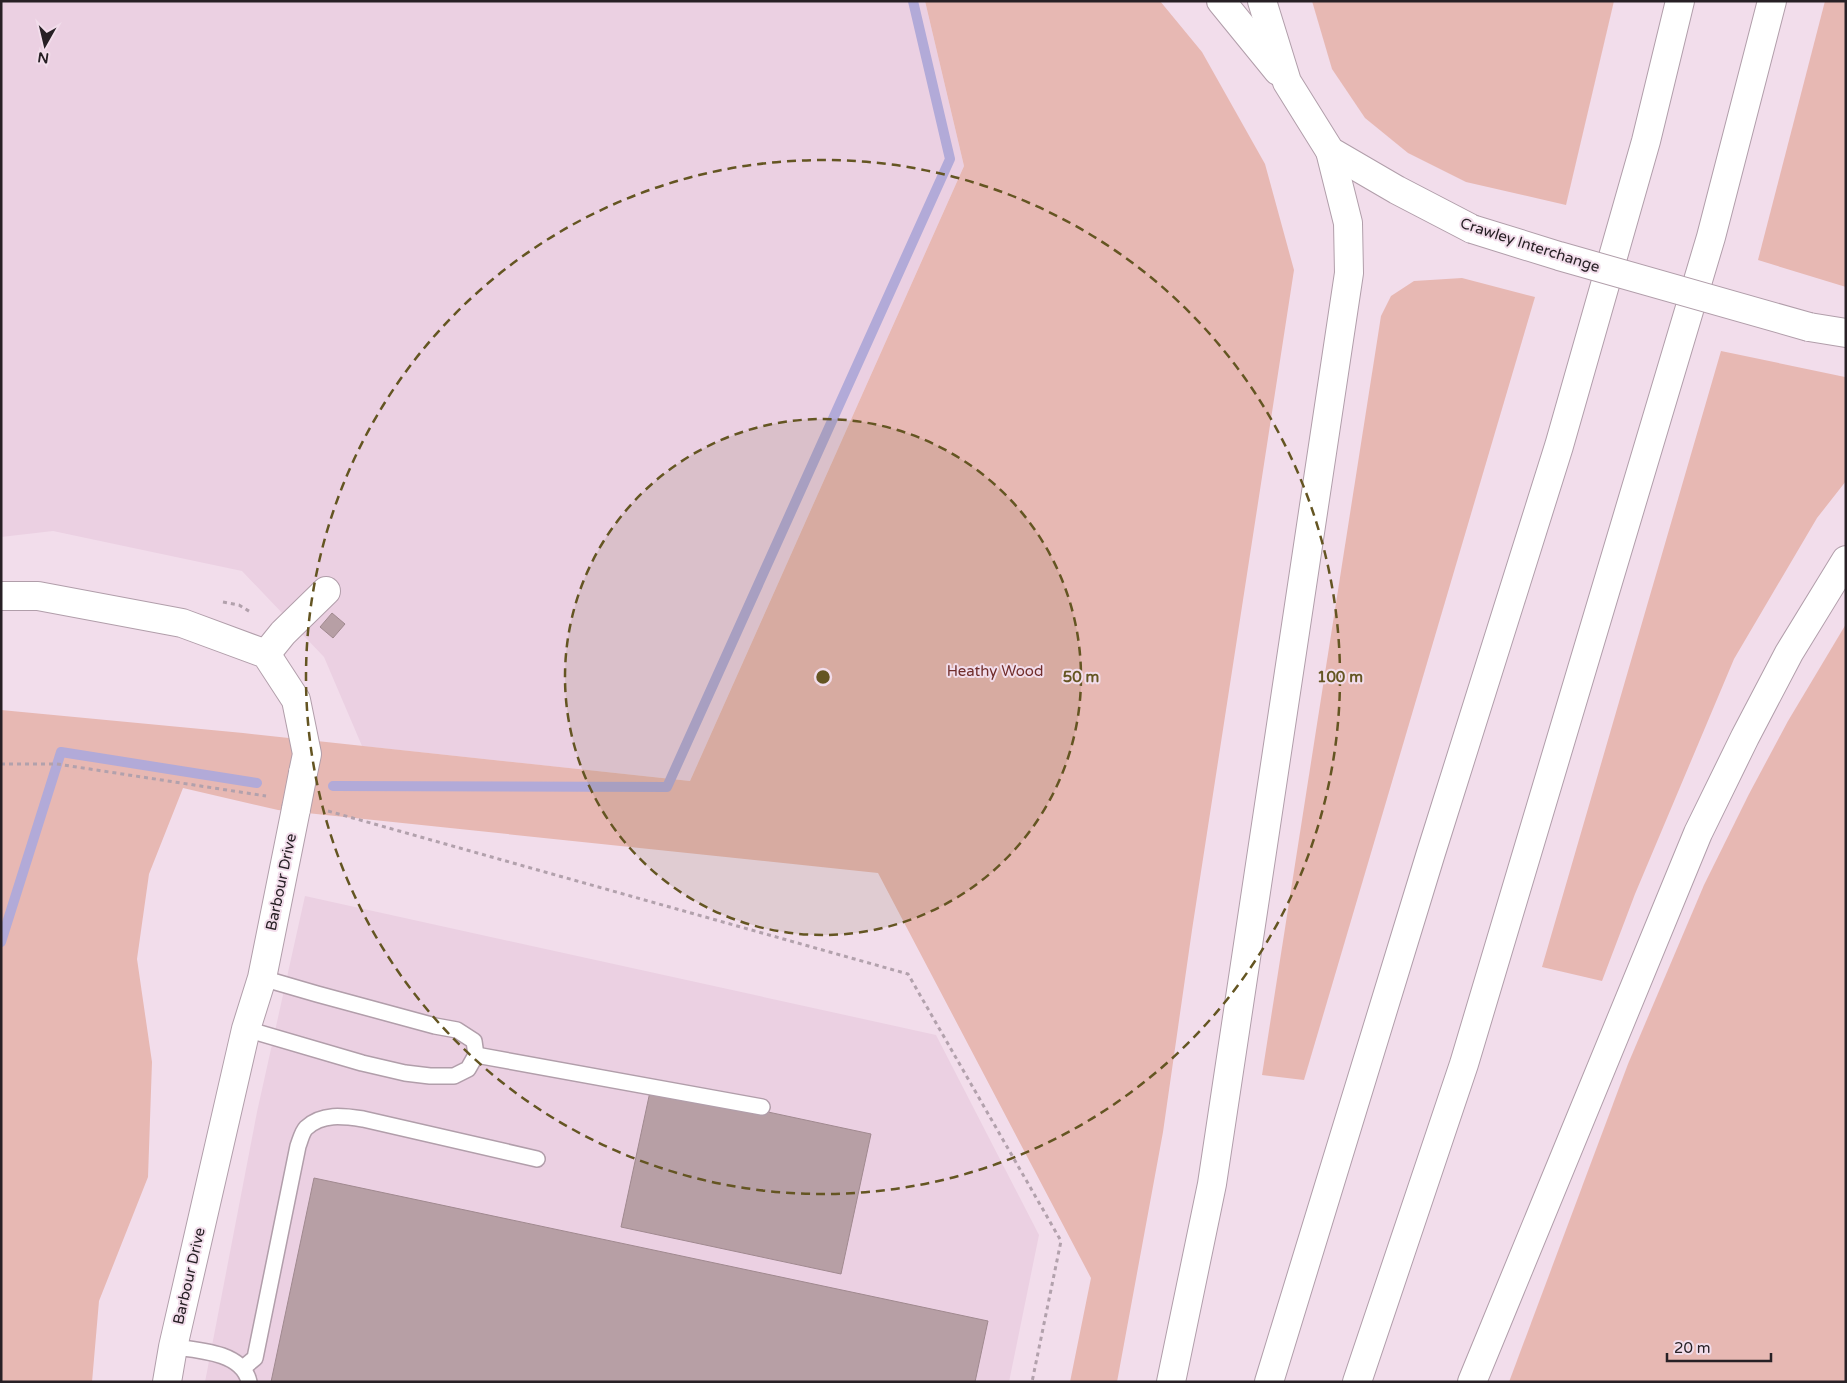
<svg xmlns="http://www.w3.org/2000/svg" width="1847" height="1383" viewBox="0 0 1847 1383" font-family="'Varela Round',sans-serif">
<style>
.built{fill:#ebd0e2}
.green{fill:#e7b8b3}
.lines{fill:none;stroke-linecap:round;stroke-linejoin:round}
.stream{stroke:#b2aad8;stroke-width:10}
.building{fill:#b79fa5;stroke:#a0898f}
.lane-casing{stroke:#b19eaa;stroke-width:18}
.street-casing{stroke:#b19eaa;stroke-width:30}
.highway-casing{stroke:#b19eaa;stroke-width:30}
.path{stroke:#b2a1ac;stroke-width:3;stroke-dasharray:4 4;stroke-linecap:butt}
.lane{stroke:#fff;stroke-width:15}
.street{stroke:#fff;stroke-width:28}
.highway{stroke:#fff;stroke-width:28}
.street-bridge-casing{stroke:#b19eaa;stroke-width:30;stroke-linecap:butt}
.highway-bridge-casing{stroke:#b19eaa;stroke-width:30;stroke-linecap:butt}
.street-bridge{stroke:#fff;stroke-width:28}
.highway-bridge{stroke:#fff;stroke-width:28}
.ring{fill:none;stroke:#645522;stroke-width:2.5;stroke-dasharray:9 6}
.labels{text-anchor:middle;dominant-baseline:central;stroke-width:4;stroke-linejoin:round;paint-order:stroke}
.street-label{font-size:15px;fill:#272025;stroke:#f2ddeb}
.park-label{font-size:15px;fill:#702d2b;stroke:#f2ddeb}
.centre{fill:#645522;stroke:#f2ddeb;stroke-width:2.5}
.ring-label{font-size:15px;text-anchor:middle;font-weight:bold;fill:#645522;stroke:#f2ddeb;stroke-width:4;stroke-linejoin:round;paint-order:stroke}
</style>
<rect width="100%" height="100%" fill="#f2ddeb"/>
<g class="built">
<polygon points="1,1 925,1 964,166 690,781 362,746 324,657 242,571 53,531 1,537"/>
<polygon points="305,896 936,1035 1039,1235 1009,1382 205,1382 257,1112"/>
</g>
<g class="green">
<polygon points="925,1 1160,1 1202,52 1265,164 1294,270 1192,930 1163,1132 1117,1382 1070,1382 1091,1278 878,873 278,810 183,788 149,874 137,959 152,1062 148,1177 99,1301 92,1382 1,1382 1,710 243,733 690,781 964,166"/>
<polygon points="1312,1 1614,1 1566,205 1466,182 1408,153 1365,118 1332,69"/>
<polygon points="1825,1 1846,1 1846,287 1758,260"/>
<polygon points="1462,278 1535,297 1304,1080 1262,1075 1381,316 1391,296 1414,281"/>
<polygon points="1721,351 1845,377 1846,481 1817,518 1734,659 1635,894 1602,981 1542,967"/>
<polygon points="1846,624 1846,1382 1509,1382 1628,1064 1704,885 1749,794 1788,721"/>
</g>
<g class="lines">
<g class="stream">
<polyline points="333,786 667,787 950,159 913,1"/>
<polyline points="1,942 61,752 257,783"/>
</g>
</g>
<g class="building">
<polygon points="332,613 345,624 333,638 320,627"/>
<polygon points="651,1087 871,1134 841,1274 621,1227"/>
<polygon points="314,1178 988,1321 975,1382 271,1382"/>
</g>
<g class="lines">
<g class="lane-casing">
<g id="lane">
<polyline points="246,1029 362,1063 405,1073 430,1076 454,1076 468,1069 476,1055 474,1041 457,1030 435,1026 317,994 262,978"/>
<polyline points="476,1055 762,1107"/>
<path d="M173 1347C197 1350 243 1352 249 1382"/>
<path d="M243 1368 255 1358 298 1146C300 1141 302 1132 306 1128 322 1113 343 1116 363 1119L537 1159"/>
</g>
</g>
<g class="street-casing">
<g id="street">
<polyline points="1,596 38,596 182,623 266,654 296,700 307,754 303,773"/>
<polyline points="266,654 283,633 326,591"/>
<polyline points="167,1382 173,1347 246,1029 262,978 296,809"/>
</g>
</g>
<g class="highway-casing">
<g id="highway">
<polyline points="1221,1 1278,71"/>
<polyline points="1262,1 1287,82 1330,151 1397,190 1472,229"/>
<polyline points="1809,327 1846,333"/>
<polyline points="1171,1382 1212,1184 1349,273 1348,223 1330,151"/>
<polyline points="1269,1382 1430,856 1559,446 1646,141 1680,1"/>
<polyline points="1357,1382 1464,1064 1711,237 1772,1"/>
<polyline points="1472,1382 1698,833 1745,737 1789,653 1846,560"/>
</g>
</g>
<g class="path">
<polyline points="223,602 239,605 252,613"/>
<polyline points="1,764 57,764 266,796"/>
<polyline points="328,811 908,974 1061,1241 1032,1382"/>
</g>
<use href="#lane" class="lane"/>
<use href="#street" class="street"/>
<use href="#highway" class="highway"/>
<g class="street-bridge-casing">
<polyline id="street-bridge" points="296,809 303,773"/>
</g>
<g class="highway-bridge-casing">
<polyline id="highway-bridge" points="1472,229 1559,256 1809,327"/>
</g>
<use href="#street-bridge" class="street-bridge"/>
<use href="#highway-bridge" class="highway-bridge"/>
</g>
<circle cx="823" cy="677" r="258" fill="#645522" fill-opacity=".12"/>
<g class="ring">
<circle cx="823" cy="677" r="258"/>
<circle cx="823" cy="677" r="517"/>
</g>
<g class="labels">
<g class="street-label">
<text transform="translate(1530 245) rotate(18)">Crawley Interchange</text>
<text transform="translate(281 882) rotate(-78)">Barbour Drive</text>
<text transform="translate(189 1276) rotate(-77)">Barbour Drive</text>
</g>
<g class="park-label">
<text x="995" y="671">Heathy Wood</text>
</g>
</g>
<circle cx="823" cy="677" r="8" class="centre"/>
<g class="ring-label">
<text x="1081" y="682">50 m</text>
<text x="1340" y="682">100 m</text>
</g>
<rect width="1847" height="1383" fill="none" stroke="#272025" stroke-width="5"/>
<g transform="translate(45 45) rotate(188)" stroke="#f2ddeb" stroke-width="4" paint-order="stroke">
<path d="M0-4L9 19L0 12L-9 19Z" fill="#272025"/>
<text y="-8" font-size="14" font-weight="bold" text-anchor="middle" fill="#272025">N</text>
</g>
<path d="M1667 1353v8h104v-8" fill="none" stroke="#272025" stroke-width="2.5"/>
<text x="1674" y="1353" font-size="15" fill="#272025" stroke="#f2ddeb" stroke-width="4" paint-order="stroke">20 m</text>
</svg>
